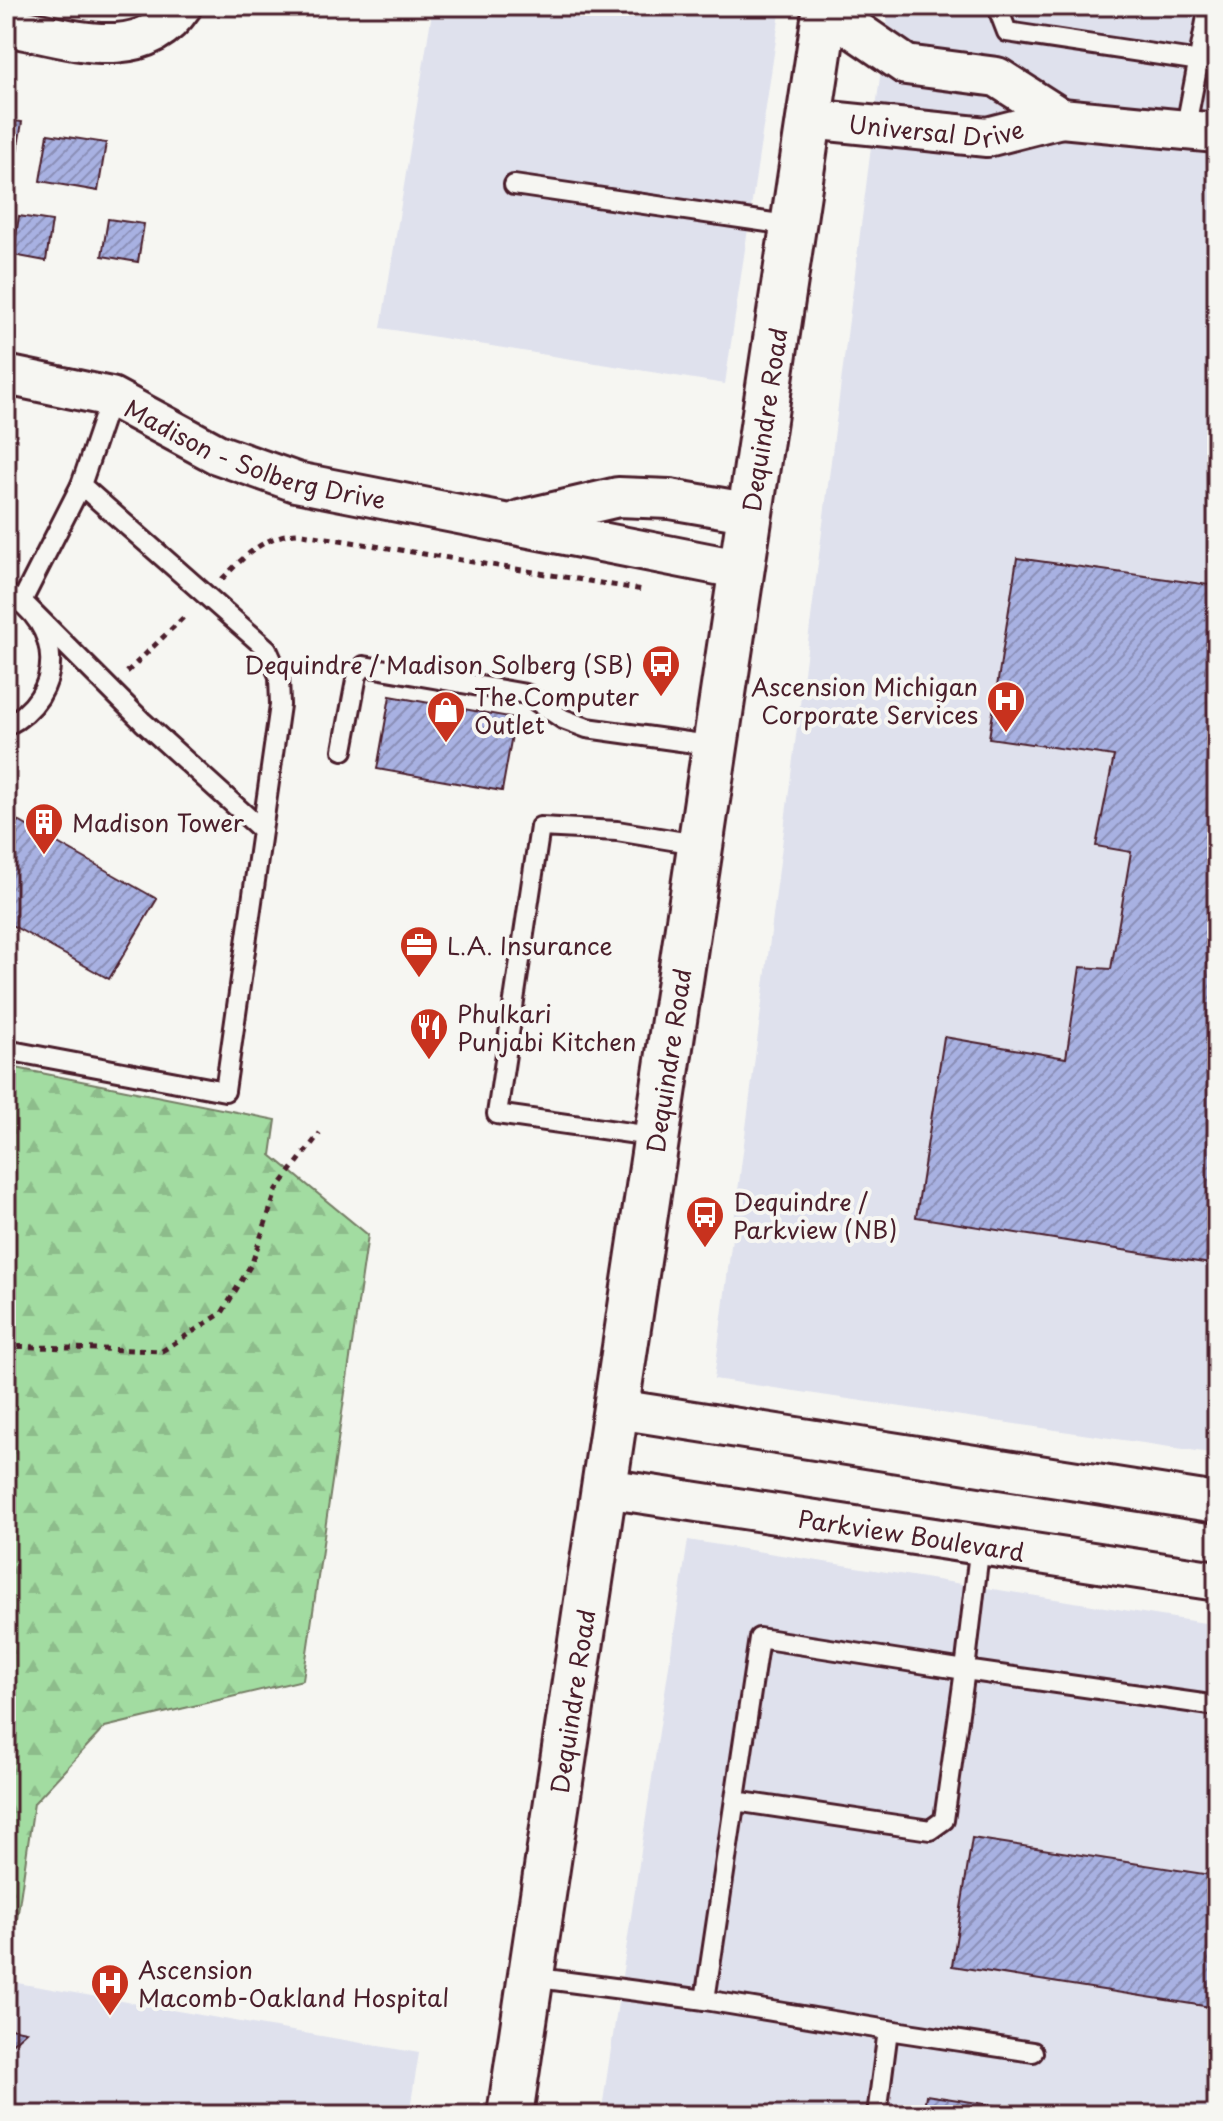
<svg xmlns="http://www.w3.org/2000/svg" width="1223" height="2121" viewBox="0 0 1223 2121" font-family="'Playpen Sans',sans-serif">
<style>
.built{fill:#dfe1ed}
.forest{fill:url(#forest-firs);stroke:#767e66;stroke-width:2}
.building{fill:url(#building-hatch);stroke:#4a1f2b;stroke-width:2}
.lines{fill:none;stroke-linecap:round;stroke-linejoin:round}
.lane-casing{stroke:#4a1f2b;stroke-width:24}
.street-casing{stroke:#4a1f2b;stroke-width:44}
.secondary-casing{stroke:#4a1f2b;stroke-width:50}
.path{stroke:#4a1f2b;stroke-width:5;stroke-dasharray:6 6;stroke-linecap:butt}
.lane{stroke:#f6f6f2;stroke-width:18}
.street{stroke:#f6f6f2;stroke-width:38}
.secondary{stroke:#f6f6f2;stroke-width:44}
.labels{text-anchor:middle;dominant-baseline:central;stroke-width:8;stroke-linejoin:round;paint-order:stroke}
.street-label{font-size:24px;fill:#4a1f2b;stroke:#f6f6f2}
.poi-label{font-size:24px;fill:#4a1f2b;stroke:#f6f6f2;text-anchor:start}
</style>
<defs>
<pattern id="forest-firs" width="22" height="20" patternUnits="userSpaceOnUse" patternTransform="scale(2)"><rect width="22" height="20" fill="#a2dca1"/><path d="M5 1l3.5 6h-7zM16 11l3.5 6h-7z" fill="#8dbc8b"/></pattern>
<pattern id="building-hatch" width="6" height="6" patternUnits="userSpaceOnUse" patternTransform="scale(2)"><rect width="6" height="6" fill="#a8b1e2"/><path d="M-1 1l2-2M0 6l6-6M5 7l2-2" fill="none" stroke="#8b8fb7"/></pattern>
</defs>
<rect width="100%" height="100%" fill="#f6f6f2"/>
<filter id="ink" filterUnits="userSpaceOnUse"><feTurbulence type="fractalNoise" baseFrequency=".0125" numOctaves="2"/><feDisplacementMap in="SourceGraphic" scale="16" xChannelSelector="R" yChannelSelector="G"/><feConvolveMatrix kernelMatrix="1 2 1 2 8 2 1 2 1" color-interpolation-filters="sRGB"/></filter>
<g filter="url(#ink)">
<g class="built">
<polygon points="433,6 781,6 725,384 381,328"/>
<polygon points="889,6 1217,6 1217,1454 714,1379"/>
<polygon points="688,1540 1217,1625 1217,2115 601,2115"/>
<polygon points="6,1981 419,2053 409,2115 6,2115"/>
</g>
<polygon class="forest" points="6,1066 276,1120 271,1155 368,1235 303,1680 105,1727 34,1803 8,1981"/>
<g class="building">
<polygon points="6,120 22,122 14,170 6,169"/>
<polygon points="48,134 106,143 98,191 40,181"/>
<polygon points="19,216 52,221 46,261 13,255"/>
<polygon points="108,219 144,224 138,262 102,256"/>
<polygon points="1017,558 1217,586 1217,1265 916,1217 944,1037 1066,1058 1080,967 1111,969 1131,852 1096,846 1114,756 989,738"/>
<polygon points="390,696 515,718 502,791 377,769"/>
<polygon points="6,814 157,899 109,979 6,922"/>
<polygon points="972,1838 1217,1876 1217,2008 952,1966"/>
<polygon points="6,2027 26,2031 6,2049"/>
<polygon points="926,2095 1057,2115 923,2115"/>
</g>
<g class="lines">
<g class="lane-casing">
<g id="lane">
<polyline points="997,6 1007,32 1200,61"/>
<polyline points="1185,131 1209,6"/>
<polyline points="514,185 794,226"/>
<polyline points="81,485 22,601 143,722 262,830"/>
<path d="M6 593C64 624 66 696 6 726"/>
<polyline points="343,750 357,675 364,666 526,694 563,719 587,728 716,746"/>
<polyline points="6,1050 225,1091 280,705 279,676 267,649 81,485 111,397"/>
<polyline points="658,1137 497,1114 540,827 617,831 702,845"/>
<polyline points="980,1544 965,1670 1217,1706"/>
<polyline points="735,1801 930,1830 944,1820 965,1670 759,1638 705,2000 888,2030 877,2115"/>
<polyline points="531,1977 705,2000"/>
<polyline points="888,2030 1033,2052"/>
</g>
</g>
<g class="street-casing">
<g id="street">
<path d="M6 26C67 37 141 67 182 6"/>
<polyline points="1061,118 1217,133"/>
<path id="s1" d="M809 119 987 137 1061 118 997 77 906 65 826 10"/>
<path id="s2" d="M6 375 111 397 217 454 296 482 743 570"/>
<polyline points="520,520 618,497 670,499 752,513"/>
<polyline points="617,1409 1217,1503"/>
<path id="s3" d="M605 1488 1217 1581"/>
</g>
</g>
<g class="secondary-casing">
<g id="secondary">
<path id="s4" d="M510 2115 826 6"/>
</g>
</g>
<g class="path">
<path d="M222 579C244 557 263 536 297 533L643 590"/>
<polyline points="127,672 187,614"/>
<polyline points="6,1346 162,1351 222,1313 252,1263 277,1189 320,1133"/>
</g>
<use href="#lane" class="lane"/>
<use href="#street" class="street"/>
<use href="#secondary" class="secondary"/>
</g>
</g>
<defs>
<g id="bus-pin" transform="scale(2)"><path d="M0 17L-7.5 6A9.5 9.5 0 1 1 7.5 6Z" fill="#c8321e" stroke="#f6f6f2"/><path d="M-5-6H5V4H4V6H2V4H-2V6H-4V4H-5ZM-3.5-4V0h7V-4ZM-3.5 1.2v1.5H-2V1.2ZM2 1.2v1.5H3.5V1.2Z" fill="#fff"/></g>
<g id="hospital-pin" transform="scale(2)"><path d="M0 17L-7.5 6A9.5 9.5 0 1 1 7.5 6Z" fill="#c8321e" stroke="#f6f6f2"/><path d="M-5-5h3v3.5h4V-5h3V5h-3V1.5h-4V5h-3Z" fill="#fff"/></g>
<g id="shop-pin" transform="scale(2)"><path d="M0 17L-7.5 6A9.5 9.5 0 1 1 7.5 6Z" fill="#c8321e" stroke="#f6f6f2"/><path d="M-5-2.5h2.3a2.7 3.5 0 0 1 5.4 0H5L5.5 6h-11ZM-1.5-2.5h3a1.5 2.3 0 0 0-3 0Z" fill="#fff"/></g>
<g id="building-pin" transform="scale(2)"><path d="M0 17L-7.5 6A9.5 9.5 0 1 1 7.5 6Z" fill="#c8321e" stroke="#f6f6f2"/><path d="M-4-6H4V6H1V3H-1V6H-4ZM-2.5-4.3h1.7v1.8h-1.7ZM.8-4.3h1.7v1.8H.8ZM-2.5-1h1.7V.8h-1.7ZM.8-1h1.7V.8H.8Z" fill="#fff"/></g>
<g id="office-pin" transform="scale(2)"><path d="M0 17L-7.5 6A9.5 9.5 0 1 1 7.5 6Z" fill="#c8321e" stroke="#f6f6f2"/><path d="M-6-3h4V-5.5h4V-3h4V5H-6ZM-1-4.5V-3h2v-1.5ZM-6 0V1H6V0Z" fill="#fff"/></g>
<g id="restaurant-pin" transform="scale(2)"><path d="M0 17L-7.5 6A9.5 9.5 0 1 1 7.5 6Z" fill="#c8321e" stroke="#f6f6f2"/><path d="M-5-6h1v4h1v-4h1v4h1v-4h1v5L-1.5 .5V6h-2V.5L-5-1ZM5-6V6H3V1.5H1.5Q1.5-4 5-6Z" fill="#fff"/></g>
</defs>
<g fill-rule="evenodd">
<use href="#bus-pin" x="661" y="664"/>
<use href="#hospital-pin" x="1006" y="700"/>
<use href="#shop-pin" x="446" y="710"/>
<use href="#building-pin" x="44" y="822"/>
<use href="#office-pin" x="419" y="945"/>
<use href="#restaurant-pin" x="429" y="1027"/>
<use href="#bus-pin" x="705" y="1215"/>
<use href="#hospital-pin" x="110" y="1983"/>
</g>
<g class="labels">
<g class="street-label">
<text stroke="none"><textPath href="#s1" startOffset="128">Universal Drive</textPath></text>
<text stroke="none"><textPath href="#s4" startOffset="1714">Dequindre Road</textPath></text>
<text stroke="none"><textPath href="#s2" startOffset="264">Madison - Solberg Drive</textPath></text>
<text stroke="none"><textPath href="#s4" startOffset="1066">Dequindre Road</textPath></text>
<text stroke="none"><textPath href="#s3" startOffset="310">Parkview Boulevard</textPath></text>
<text stroke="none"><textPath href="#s4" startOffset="418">Dequindre Road</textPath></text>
</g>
<g class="poi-label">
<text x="633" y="664" text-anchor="end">Dequindre / Madison Solberg (SB)</text>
<text x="978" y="686" text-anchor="end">Ascension Michigan<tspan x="978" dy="28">Corporate Services</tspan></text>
<text x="474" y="696">The Computer<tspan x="474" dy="28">Outlet</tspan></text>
<text x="72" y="822">Madison Tower</text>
<text x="447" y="945">L.A. Insurance</text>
<text x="457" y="1013">Phulkari<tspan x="457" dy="28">Punjabi Kitchen</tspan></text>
<text x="733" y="1201">Dequindre /<tspan x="733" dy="28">Parkview (NB)</tspan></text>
<text x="138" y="1969">Ascension<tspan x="138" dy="28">Macomb-Oakland Hospital</tspan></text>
</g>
</g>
<rect width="1223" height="2121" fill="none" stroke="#f6f6f2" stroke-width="32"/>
<rect x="16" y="16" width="1191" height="2089" fill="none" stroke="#4a1f2b" stroke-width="3" filter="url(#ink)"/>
</svg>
